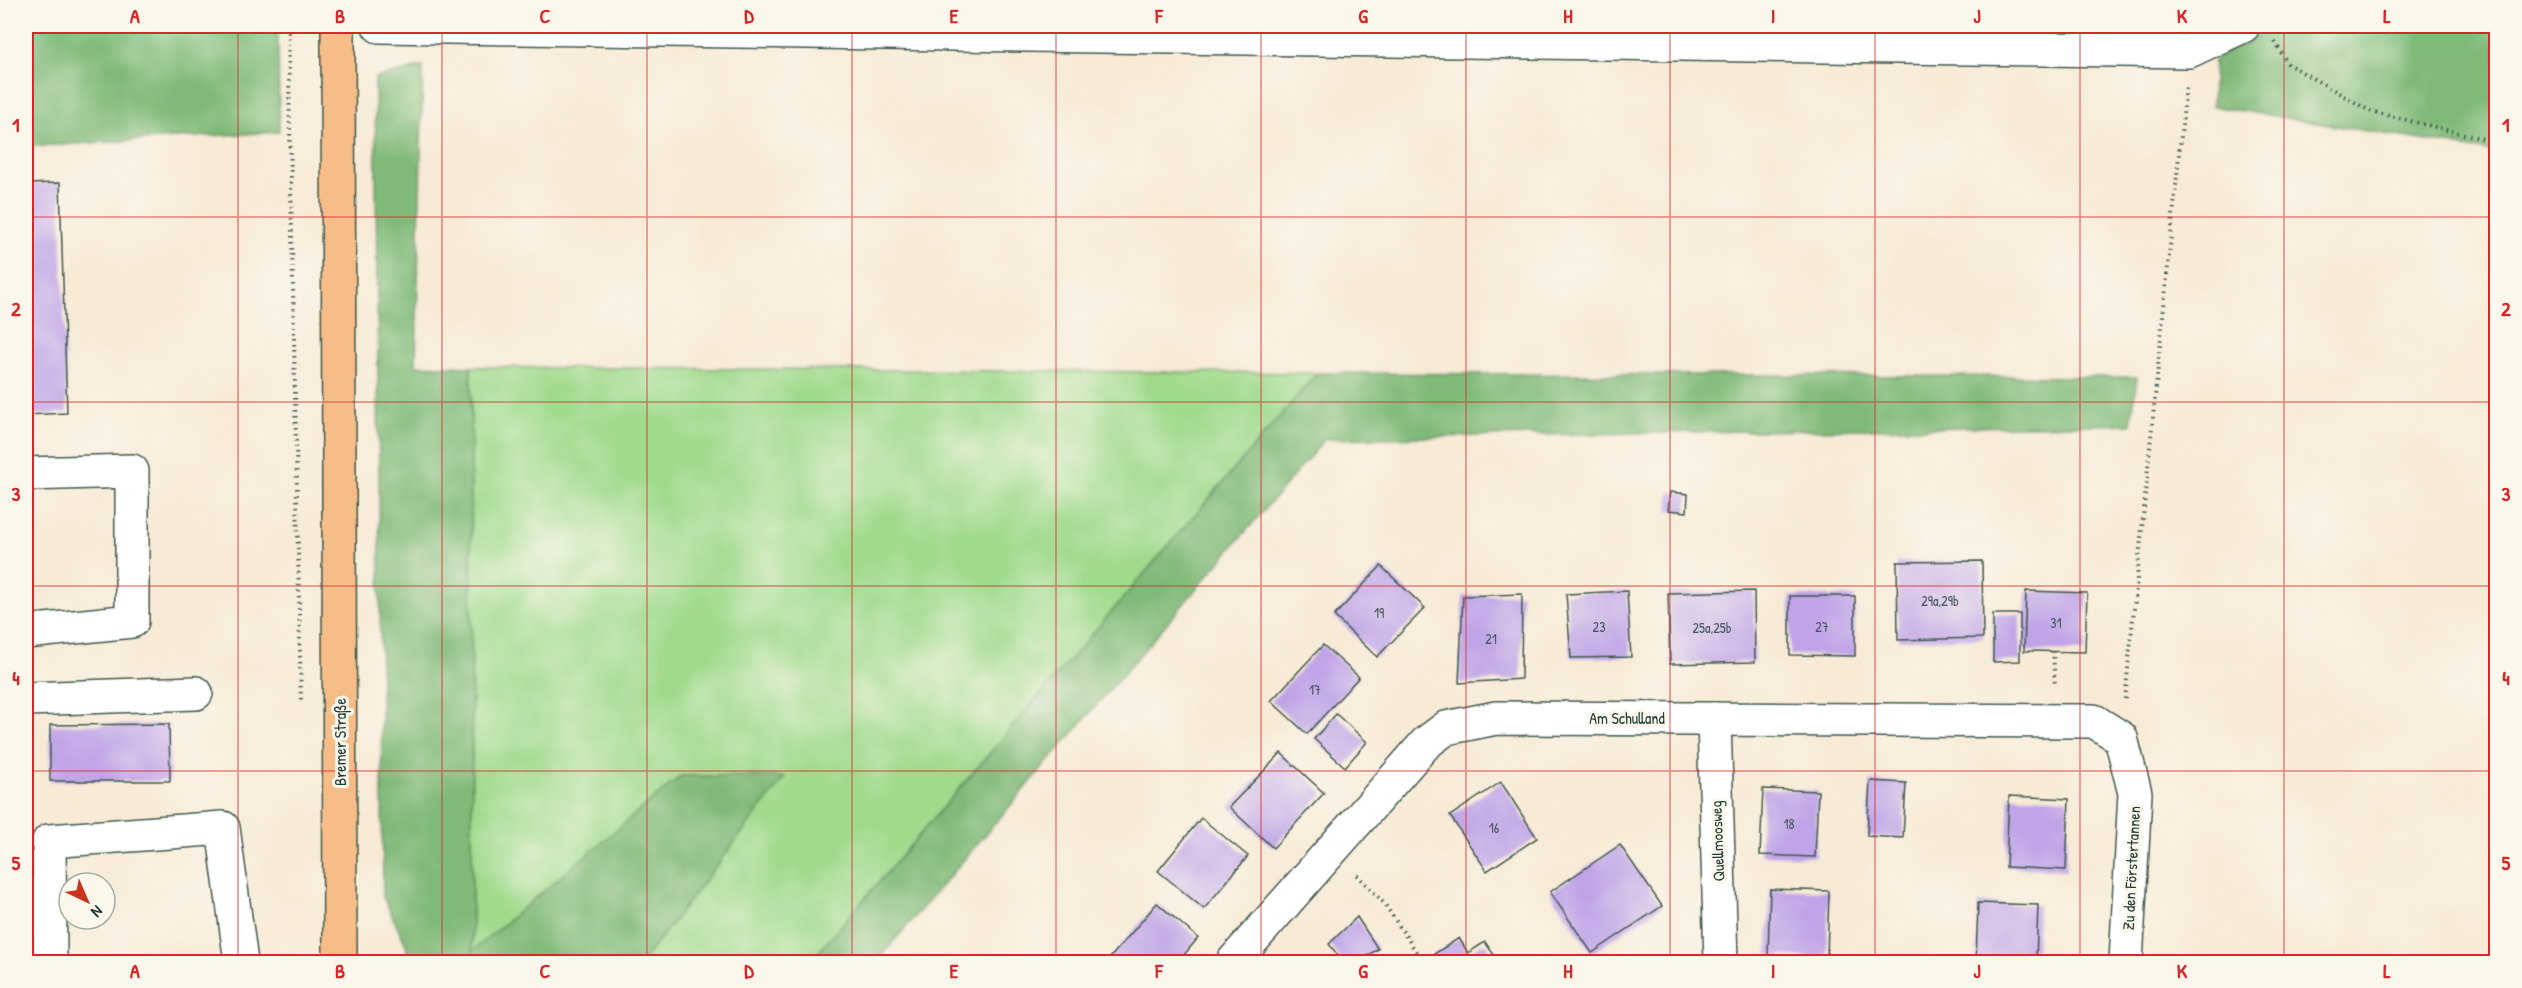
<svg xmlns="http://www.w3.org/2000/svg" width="2522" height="988" viewBox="0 0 2522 988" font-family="'Patrick Hand',sans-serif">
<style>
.green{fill:#a0da8d;stroke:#608c60;stroke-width:1.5}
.forest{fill:#80ba78;stroke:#507c56;stroke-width:1.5}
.building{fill:#bfa4e7}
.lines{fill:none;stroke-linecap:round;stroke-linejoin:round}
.minor-casing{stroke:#3f574c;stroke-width:36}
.major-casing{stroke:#3f574c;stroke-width:36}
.path{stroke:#3f574c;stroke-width:4;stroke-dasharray:1.5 4.5;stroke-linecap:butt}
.minor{stroke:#fff;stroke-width:33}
.major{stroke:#f7bd88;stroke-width:33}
.grid{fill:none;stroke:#d62828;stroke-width:1.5;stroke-opacity:0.55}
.labels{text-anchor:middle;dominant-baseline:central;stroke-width:6;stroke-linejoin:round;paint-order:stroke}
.number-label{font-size:14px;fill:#475761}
.street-label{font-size:16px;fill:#1f3d34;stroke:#fbf7ec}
.neatline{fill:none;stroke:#d62828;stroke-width:2}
.grid-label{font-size:20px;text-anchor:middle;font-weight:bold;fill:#d62828}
</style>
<rect width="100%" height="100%" fill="#fbf7ec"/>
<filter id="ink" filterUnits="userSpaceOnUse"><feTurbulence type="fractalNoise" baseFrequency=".0167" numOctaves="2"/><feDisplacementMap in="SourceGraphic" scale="12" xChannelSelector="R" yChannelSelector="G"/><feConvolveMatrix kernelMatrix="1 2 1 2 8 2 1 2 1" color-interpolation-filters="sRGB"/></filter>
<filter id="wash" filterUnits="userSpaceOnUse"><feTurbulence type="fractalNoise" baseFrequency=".008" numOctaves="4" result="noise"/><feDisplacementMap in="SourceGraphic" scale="24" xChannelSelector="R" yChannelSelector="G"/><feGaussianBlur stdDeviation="1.35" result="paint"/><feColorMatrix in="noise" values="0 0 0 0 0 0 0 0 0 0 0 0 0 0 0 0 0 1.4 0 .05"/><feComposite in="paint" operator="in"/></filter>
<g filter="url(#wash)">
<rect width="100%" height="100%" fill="#f7ead6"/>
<polygon class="green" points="471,367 1317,373 810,962 642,962 784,777 681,776 472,952"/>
<g class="forest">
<polygon points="26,26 278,26 279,132 26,147"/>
<polygon points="2276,26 2496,26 2496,152 2212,106 2214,59"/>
<polygon points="423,66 416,365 471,367 472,951 681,776 785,777 642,962 406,962 407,947 383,897 375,78"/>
<polygon points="1317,373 2137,377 2131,424 1325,439 876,962 810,962"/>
</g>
<g id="blocks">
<g class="building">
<polygon points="60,183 67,413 26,415 26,184"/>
<polygon points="1670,492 1688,494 1687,512 1668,510"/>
<polygon points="1982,561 1983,638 1898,640 1897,562"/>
<polygon points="1381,566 1425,608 1377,657 1334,616"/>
<polygon points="1627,591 1631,657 1571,658 1566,594"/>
<polygon points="1754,591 1755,662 1670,664 1668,593"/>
<polygon points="2026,591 2087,593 2085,652 2024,651"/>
<polygon points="1522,594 1521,679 1459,683 1463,596"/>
<polygon points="1790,596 1855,596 1855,656 1790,655"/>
<polygon points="1993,614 2020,614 2020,661 1993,662"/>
<polygon points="1323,645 1359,677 1307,734 1271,701"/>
<polygon points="1336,714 1367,742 1345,767 1314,739"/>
<polygon points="169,724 170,781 50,781 50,725"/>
<polygon points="1281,753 1324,793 1273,848 1229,807"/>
<polygon points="1870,781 1906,783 1903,838 1867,836"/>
<polygon points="1501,782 1537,838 1487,871 1450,816"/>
<polygon points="1763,789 1818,791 1815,857 1760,855"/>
<polygon points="2009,796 2069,799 2066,870 2006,867"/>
<polygon points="1201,818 1248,856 1204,909 1158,871"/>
<polygon points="1620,845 1662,906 1592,953 1550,892"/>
<polygon points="1770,889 1829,891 1827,958 1768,955"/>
<polygon points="1157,903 1198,938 1178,962 1115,962 1110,958"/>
<polygon points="1978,903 2038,905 2036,962 1976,962"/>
<polygon points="1357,917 1378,949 1358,962 1343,962 1329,944"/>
<polygon points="26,927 42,927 41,962 26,962"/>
<polygon points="1459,938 1468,953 1485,942 1499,962 1439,962 1434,954"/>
</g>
</g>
</g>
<g filter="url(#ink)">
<use href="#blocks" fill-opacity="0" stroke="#3f574c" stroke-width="1.5"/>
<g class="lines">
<g class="minor-casing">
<g id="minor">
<polyline points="379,26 2189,51 2243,26"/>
<polyline points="26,474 132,471 132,621 26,632"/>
<polyline points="26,699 196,693"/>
<polyline points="1714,719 1721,962"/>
<polyline points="50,962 49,841 223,828 241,962"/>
<polyline points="1233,962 1426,743 1446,728 1496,718 2094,721 2121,738 2135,793 2126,962"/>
</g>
</g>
<g class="major-casing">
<polyline id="major" points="338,26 340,962"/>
</g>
<g class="path">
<polyline points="288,26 301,703"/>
<polyline points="2275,42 2288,64 2370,111 2496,142"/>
<polyline points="2053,651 2055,686"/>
<polyline points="2125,699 2186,85"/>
<polyline points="1357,875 1384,903 1423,962"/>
<polyline points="391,954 391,962"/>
<polyline points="1337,962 1339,957"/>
<polyline points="1427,962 1436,958"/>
</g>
<use href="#minor" class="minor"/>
<use href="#major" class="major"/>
</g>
</g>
<path class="grid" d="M238 26V962M442 26V962M647 26V962M852 26V962M1056 26V962M1261 26V962M1466 26V962M1670 26V962M1875 26V962M2080 26V962M2284 26V962M26 217H2496M26 402H2496M26 586H2496M26 771H2496"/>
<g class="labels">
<g class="number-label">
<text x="1940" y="600">29a,29b</text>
<text x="1379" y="612">19</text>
<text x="2056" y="622">31</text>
<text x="1599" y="626">23</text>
<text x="1822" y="626">27</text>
<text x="1712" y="627">25a,25b</text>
<text x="1491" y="638">21</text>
<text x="1315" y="689">17</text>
<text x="1789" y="823">18</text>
<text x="1494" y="827">16</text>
</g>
<g class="street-label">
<text x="1627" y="718">Am Schulland</text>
<text transform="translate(340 742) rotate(-90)">Bremer Straße</text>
<text transform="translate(1717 841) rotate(-92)">Quellmoosweg</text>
<text transform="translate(2131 868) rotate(-87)">Zu den Förstertannen</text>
</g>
</g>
<rect width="2522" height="988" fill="none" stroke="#fbf7ec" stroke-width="66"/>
<g transform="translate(87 901) rotate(136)"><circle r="28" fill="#fbf7ec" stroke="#a3ada2" stroke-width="1.5"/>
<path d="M0-4.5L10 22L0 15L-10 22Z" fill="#c8321e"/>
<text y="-9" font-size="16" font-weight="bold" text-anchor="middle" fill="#1f3d34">N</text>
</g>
<rect x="33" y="33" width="2456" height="922" class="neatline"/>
<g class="grid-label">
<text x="135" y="23">A</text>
<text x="340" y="23">B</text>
<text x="545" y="23">C</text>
<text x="749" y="23">D</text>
<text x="954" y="23">E</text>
<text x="1159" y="23">F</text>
<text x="1363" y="23">G</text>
<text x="1568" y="23">H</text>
<text x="1773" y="23">I</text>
<text x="1977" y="23">J</text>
<text x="2182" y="23">K</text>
<text x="2387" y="23">L</text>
<text x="16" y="132">1</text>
<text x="2506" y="132">1</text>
<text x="16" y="316">2</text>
<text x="2506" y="316">2</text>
<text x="16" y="501">3</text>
<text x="2506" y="501">3</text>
<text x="16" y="685">4</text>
<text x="2506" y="685">4</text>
<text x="16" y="870">5</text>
<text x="2506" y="870">5</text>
<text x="135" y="978">A</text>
<text x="340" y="978">B</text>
<text x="545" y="978">C</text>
<text x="749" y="978">D</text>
<text x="954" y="978">E</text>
<text x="1159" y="978">F</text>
<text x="1363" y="978">G</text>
<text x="1568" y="978">H</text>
<text x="1773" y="978">I</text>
<text x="1977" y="978">J</text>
<text x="2182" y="978">K</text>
<text x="2387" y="978">L</text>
</g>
</svg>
